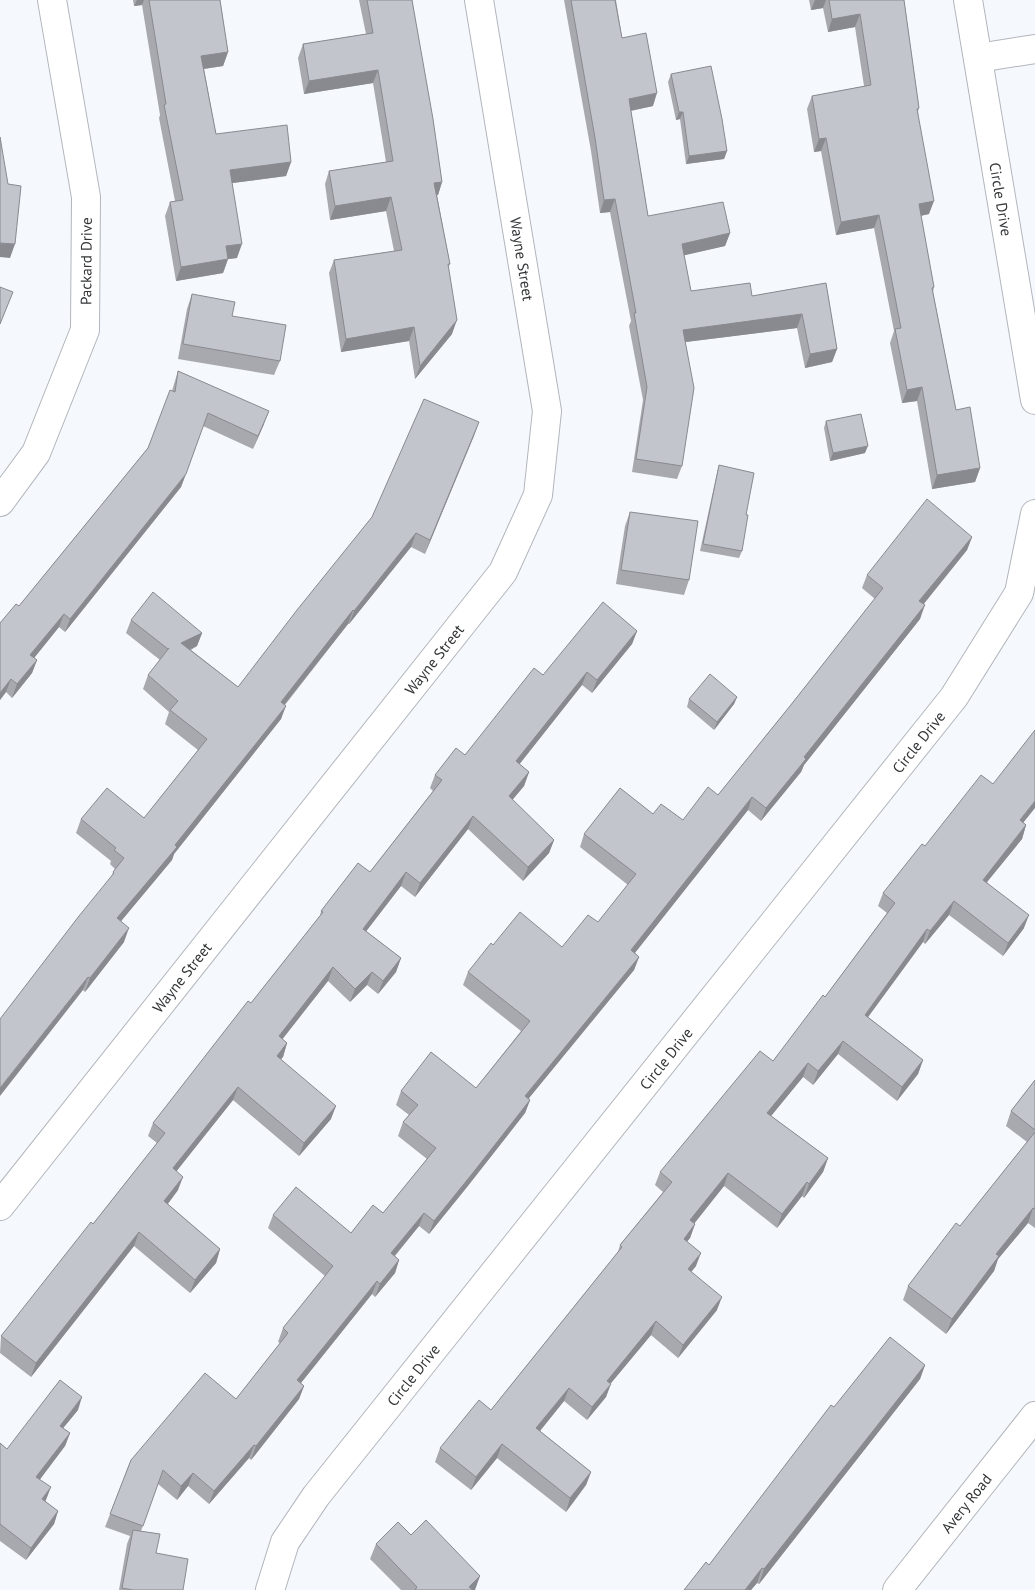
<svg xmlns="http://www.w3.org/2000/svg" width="1035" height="1590" viewBox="0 0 1035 1590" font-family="'PT Sans',sans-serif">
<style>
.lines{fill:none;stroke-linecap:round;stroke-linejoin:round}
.minor-casing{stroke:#b2b6bc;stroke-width:30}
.primary-casing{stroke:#b2b6bc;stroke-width:30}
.minor{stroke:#fff;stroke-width:28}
.primary{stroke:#fff;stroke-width:28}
.wall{fill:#a7a9af}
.shaded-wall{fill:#888a8f}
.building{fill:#c2c5cc;stroke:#888a8f}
.labels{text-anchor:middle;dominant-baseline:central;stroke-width:4;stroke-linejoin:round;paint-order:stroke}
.street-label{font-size:15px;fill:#323436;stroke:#fff}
</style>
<rect width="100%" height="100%" fill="#f5f9fe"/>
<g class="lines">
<g class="minor-casing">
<g id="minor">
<path id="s1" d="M968 0 1035 400"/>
<polyline points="978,58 1035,49"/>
<path id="s2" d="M0 502 36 453 85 330 86 197 52 0"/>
<path id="s3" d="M0 1206 503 572 538 495 547 411 479 0"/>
<path id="s4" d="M270 1590 285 1542 316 1496 954 697 1019 593 1035 514"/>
</g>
</g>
<g class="primary-casing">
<g id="primary">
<path id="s5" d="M897 1590 1035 1416"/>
</g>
</g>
<use href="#minor" class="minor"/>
<use href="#primary" class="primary"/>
</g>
<g class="wall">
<polygon points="133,0 220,0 228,52 223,66 204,69 216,134 291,162 286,176 232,183 237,258 228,259 223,273 176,281 165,216 170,202 175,201 159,118 160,115 142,5 134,6"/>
<polygon points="359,0 412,0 442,182 438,195 437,195 450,264 448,268 452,334 415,379 409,341 341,352 329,273 334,260 394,251 386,211 330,220 325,184 329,171 386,162 373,83 304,94 298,58 303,44 366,34"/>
<polygon points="564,0 620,0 616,0 622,38 653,106 631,111 648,216 730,233 725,246 684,255 691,291 752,296 826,283 837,349 832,362 805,368 797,328 685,342 682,466 677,479 632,472 643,400 629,326 631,321 610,212 600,213 591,151"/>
<polygon points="809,0 904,0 919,108 918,112 929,214 921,216 934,287 933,292 956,410 980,468 975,482 932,489 917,401 902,403 890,343 894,331 874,228 836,235 821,151 814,152 807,109 812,96 864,86 855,27 828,32 823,8 811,10"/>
<polygon points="671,74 727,151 724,159 686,164 680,119 676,120 668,82"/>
<polygon points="192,294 232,316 280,361 274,375 178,359 187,309"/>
<polygon points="178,371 264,424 253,449 203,426 181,487 65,632 59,627 34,658 37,660 32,673 12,698 6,692 0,700 0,623 19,606 148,448 172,391 174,384"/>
<polygon points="826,421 865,453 830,461 824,428"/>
<polygon points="479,422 425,554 411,547 349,624 348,624 285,705 281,719 174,854 172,860 121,921 124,942 85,992 83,990 111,878 113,872 115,869 110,864 111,861 76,833 81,819 144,818 198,750 165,724 169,712 143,689 148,675 160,660 126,633 131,620 202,633 197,646 191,650 238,687"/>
<polygon points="719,465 746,515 742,551 739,558 700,551 717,473"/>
<polygon points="630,512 689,580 684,595 616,584 625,526"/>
<polygon points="972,537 967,550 923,604 920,619 804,765 801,772 761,821 748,810 635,953 639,957 634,970 529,1098 530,1100 525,1113 467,1187 429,1234 419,1226 395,1256 399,1260 395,1273 375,1297 372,1294 301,1383 304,1386 299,1399 251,1460 249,1458 209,1504 188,1486 177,1500 158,1484 141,1531 183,1590 119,1590 127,1544 130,1536 105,1527 131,1460 236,1399 280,1343 278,1342 283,1328 325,1276 268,1228 273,1215 351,1233 383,1213 427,1159 398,1136 403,1122 409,1115 396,1105 401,1091 476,1088 521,1031 463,985 468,972 493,945 562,947 598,922 628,885 580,847 584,834 653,814 683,820 718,795 790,706 875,599 862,588 867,575"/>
<polygon points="637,631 632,644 592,693 582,685 519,764 529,772 524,786 512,800 554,840 549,853 523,881 468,829 415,897 401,886 366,931 401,958 396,972 378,994 367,985 350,1002 328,981 282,1039 287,1043 283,1057 280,1059 331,1119 299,1156 233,1100 176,1171 178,1190 168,1204 220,1249 216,1263 190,1293 134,1246 31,1377 0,1353 1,1336 93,1224 157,1143 148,1136 153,1123 251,1003 320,916 321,911 370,872 433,791 430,788 435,775 465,755 543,675"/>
<polygon points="737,697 734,704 714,730 687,707 689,699"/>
<polygon points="1024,823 1026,825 1022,839 987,882 1024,928 1003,956 949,915 925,944 923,942 868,1017 923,1060 918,1074 897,1101 838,1054 813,1085 803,1077 771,1116 828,1158 823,1172 804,1198 802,1196 777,1228 724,1186 694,1223 695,1224 690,1238 687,1241 696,1266 691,1272 717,1310 678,1358 651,1335 610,1384 606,1397 587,1420 564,1401 540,1431 591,1472 586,1485 566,1512 497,1458 471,1490 435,1462 440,1448 491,1410 618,1252 620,1245 663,1192 655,1185 660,1172 773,1061 825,997 887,913 878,906 883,893 925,846"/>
<polygon points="1035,1080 1035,1228 1028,1223 998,1259 994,1271 946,1334 903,1300 908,1286 960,1226 1027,1142 1006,1126 1011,1111"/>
<polygon points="925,1365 920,1379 759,1584 757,1583 751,1590 684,1590 709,1565 834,1407"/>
<polygon points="78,1410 63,1428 70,1433 65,1446 40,1479 46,1500 45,1501 58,1511 54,1524 26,1560 0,1541 0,1443 7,1449"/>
<polygon points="411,1535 475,1590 401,1590 370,1559 376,1544"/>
</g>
<g class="shaded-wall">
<polygon points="137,0 144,0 142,5 134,6"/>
<polygon points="815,0 826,0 823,8 811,10"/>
<polygon points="860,14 855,27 828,32 832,19"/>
<polygon points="228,52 223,66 196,70 201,56"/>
<polygon points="378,70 373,83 304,94 309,81"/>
<polygon points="657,93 653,106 624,112 629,99"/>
<polygon points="679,112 683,112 680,119 676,120"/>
<polygon points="826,138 821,151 814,152 819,139"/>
<polygon points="727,151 724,159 686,164 689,156"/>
<polygon points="291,162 286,176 225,184 230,170"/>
<polygon points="442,182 438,195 429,196 434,183"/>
<polygon points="391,197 386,211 330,220 335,206"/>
<polygon points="615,199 610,212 600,213 604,200"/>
<polygon points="934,201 929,214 914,217 919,204"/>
<polygon points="879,215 874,228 836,235 841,222"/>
<polygon points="730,233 725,246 677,257 682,244"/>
<polygon points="0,243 15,244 10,258 0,257"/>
<polygon points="242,244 237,258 221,260 226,246"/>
<polygon points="228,259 223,273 176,281 181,267"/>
<polygon points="802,314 797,328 678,343 683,330"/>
<polygon points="457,320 452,334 415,379 420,366"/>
<polygon points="414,327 409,341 341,352 346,339"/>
<polygon points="837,349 832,362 805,368 810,354"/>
<polygon points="922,387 917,401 902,403 907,390"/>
<polygon points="269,411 264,424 253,449 258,436"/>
<polygon points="479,422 474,436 425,554 430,540"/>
<polygon points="868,446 865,453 830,461 833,453"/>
<polygon points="980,468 975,482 932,489 937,475"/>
<polygon points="186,474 181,487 65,632 70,619"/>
<polygon points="416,533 411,547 349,624 354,611"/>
<polygon points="972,537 967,550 915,615 919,601"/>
<polygon points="925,605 920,619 804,765 801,772 761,821 766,808 804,757"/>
<polygon points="353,610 348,624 276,715 281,702"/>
<polygon points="64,614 59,627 26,668 30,655"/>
<polygon points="637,631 632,644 592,693 597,680"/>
<polygon points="202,633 197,646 176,656 181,643"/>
<polygon points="37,660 32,673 12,698 17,684"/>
<polygon points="587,672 582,685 511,775 516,761"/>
<polygon points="11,679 6,692 0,700 0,693"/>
<polygon points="737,697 734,704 714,730 717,722"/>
<polygon points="286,706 281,719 174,854 172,860 112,932 117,918"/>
<polygon points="529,772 524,786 504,810 509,796"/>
<polygon points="752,797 748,810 626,964 631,950"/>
<polygon points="1035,801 1035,808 1015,833 1020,820"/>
<polygon points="473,816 468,829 415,897 420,883"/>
<polygon points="1026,825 1022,839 978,893 983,880"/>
<polygon points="554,840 549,853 523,881 528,867"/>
<polygon points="406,872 401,886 358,942 363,929"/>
<polygon points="954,901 949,915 925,944 930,931"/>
<polygon points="1029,915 1024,928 1003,956 1008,943"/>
<polygon points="129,928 124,942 85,992 90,978"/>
<polygon points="927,929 923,942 860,1028 865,1015"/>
<polygon points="639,957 634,970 520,1109 525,1096"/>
<polygon points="401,958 396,972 378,994 383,981"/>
<polygon points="333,967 328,981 274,1050 279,1036"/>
<polygon points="372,972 367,985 350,1002 355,989"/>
<polygon points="88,977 83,990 0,1096 0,1088"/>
<polygon points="843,1041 838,1054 813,1085 818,1071"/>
<polygon points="287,1043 283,1057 272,1070 277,1056"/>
<polygon points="923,1060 918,1074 897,1101 902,1087"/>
<polygon points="808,1063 803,1077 762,1127 767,1113"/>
<polygon points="238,1087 233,1100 168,1182 173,1168"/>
<polygon points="530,1100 525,1113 467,1187 429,1234 434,1221"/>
<polygon points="336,1106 331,1119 299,1156 304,1143"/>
<polygon points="828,1158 823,1172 804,1198 809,1184"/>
<polygon points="728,1173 724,1186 686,1234 690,1220"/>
<polygon points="183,1177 178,1190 159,1215 164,1201"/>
<polygon points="807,1182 802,1196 777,1228 782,1214"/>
<polygon points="1033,1208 1028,1223 998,1259 994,1271 946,1334 952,1319 996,1254"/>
<polygon points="424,1213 419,1226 386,1266 391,1253"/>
<polygon points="695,1224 690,1238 679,1252 684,1239"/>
<polygon points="139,1232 134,1246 31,1377 36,1363"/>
<polygon points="220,1249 216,1263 190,1293 195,1280"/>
<polygon points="701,1253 696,1266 683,1282 688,1269"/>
<polygon points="399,1260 395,1273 375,1297 380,1284"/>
<polygon points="377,1281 372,1294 292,1394 297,1380"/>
<polygon points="722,1297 717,1310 678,1358 683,1345"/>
<polygon points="656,1321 651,1335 602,1394 607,1381"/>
<polygon points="925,1365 920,1379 759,1584 764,1569"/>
<polygon points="611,1384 606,1397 587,1420 592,1407"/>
<polygon points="304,1386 299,1399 251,1460 256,1446"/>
<polygon points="569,1388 564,1401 531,1442 536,1428"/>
<polygon points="82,1397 78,1410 55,1438 60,1426"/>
<polygon points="70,1433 65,1446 32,1490 36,1477"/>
<polygon points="502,1444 497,1458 471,1490 476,1477"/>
<polygon points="254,1445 249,1458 209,1504 214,1491"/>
<polygon points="591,1472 586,1485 566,1512 570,1498"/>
<polygon points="193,1473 188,1486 177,1500 181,1486"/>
<polygon points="51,1487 46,1500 37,1512 42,1499"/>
<polygon points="58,1511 54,1524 26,1560 31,1548"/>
<polygon points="762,1568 757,1583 751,1590 745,1590"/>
<polygon points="480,1576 475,1590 468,1590 469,1587"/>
</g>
<g class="building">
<polygon points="149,0 220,0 228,52 201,56 216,134 287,125 291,162 230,170 242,244 226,246 228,259 181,267 170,202 183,200 164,105 166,104"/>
<polygon points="367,0 412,0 433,119 442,182 434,183 450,264 448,264 457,320 420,366 414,327 346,339 334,260 402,250 391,197 335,206 329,171 393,161 378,70 309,81 303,44 373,33"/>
<polygon points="571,0 615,0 622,38 646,33 657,93 629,99 648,216 723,202 730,233 682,244 691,291 750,283 752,296 826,283 837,349 810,354 802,314 683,330 694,388 682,466 636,459 647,387 634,313 636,313 615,199 604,200 595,138"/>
<polygon points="829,0 904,0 919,108 917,109 934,201 919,204 934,287 932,288 956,410 970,407 980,468 937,475 922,387 907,390 895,329 901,328 879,215 841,222 826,138 819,139 812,96 871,85 860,14 832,19"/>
<polygon points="711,66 722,119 727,151 689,156 683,112 679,112 671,74"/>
<polygon points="0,137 8,184 21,186 15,244 0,243"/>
<polygon points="0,287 13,292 0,324"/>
<polygon points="192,294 235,302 232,316 286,325 280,361 183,344"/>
<polygon points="178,371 269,411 258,436 208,413 186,474 70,619 64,614 30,655 37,660 17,684 11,679 0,693 0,623 16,604 19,606 148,448 170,390 175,392"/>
<polygon points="424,399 479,422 430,540 416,533 354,611 353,610 281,702 286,706 175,845 177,847 117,918 129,928 90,978 88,977 0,1088 0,1019 79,916 114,873 113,872 124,858 114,850 116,848 81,819 107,788 144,818 207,739 170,710 178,701 148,675 169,648 168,649 131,620 153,592 202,633 181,643 238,687 297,610 372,517"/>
<polygon points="861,414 868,446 833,453 826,421"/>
<polygon points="719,465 754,473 746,515 748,515 742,551 703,544"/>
<polygon points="927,499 972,537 919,601 925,605 804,757 806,759 766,808 752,797 631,950 639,957 525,1096 530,1100 472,1174 434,1221 424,1213 391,1253 399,1260 380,1284 377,1281 297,1380 304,1386 256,1446 254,1445 214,1491 193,1473 181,1486 163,1470 143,1526 110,1514 131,1460 205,1373 236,1399 288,1333 283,1328 333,1266 273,1215 296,1187 351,1233 373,1205 383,1213 436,1148 403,1122 418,1105 401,1091 431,1052 476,1088 530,1021 468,972 491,943 493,945 520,912 562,947 588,915 598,922 636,874 584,834 620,788 653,814 661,804 683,820 708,787 718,795 790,706 883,588 867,575"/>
<polygon points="630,512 698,521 689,580 621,570"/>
<polygon points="603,602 637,631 597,680 587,672 516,761 529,772 509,796 554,840 528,867 473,816 420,883 406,872 363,929 401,958 383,981 372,972 355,989 333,967 279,1036 287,1043 277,1056 336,1106 304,1143 238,1087 173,1168 183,1177 164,1201 220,1249 195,1280 139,1232 36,1363 1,1336 91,1222 93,1224 165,1133 153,1123 248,1001 251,1003 323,912 321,911 358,863 370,872 442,780 435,775 456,748 465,755 534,668 543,675"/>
<polygon points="710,674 737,697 717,722 689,699"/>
<polygon points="1035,730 1035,801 1020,820 1026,825 983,880 1029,915 1008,943 954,901 930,931 927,929 865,1015 923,1060 902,1087 843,1041 818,1071 808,1063 767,1113 828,1158 809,1184 807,1182 782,1214 728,1173 690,1220 695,1224 684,1239 701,1253 688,1269 722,1297 683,1345 656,1321 607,1381 611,1384 592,1407 569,1388 536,1428 591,1472 570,1498 502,1444 476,1477 440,1448 479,1400 491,1410 622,1247 620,1245 672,1182 660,1172 760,1051 773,1061 823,995 825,997 895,903 883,893 922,844 925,846 981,775 993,784"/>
<polygon points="1035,1080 1035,1130 1011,1111"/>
<polygon points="1035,1132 1035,1209 1033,1208 996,1254 999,1256 952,1319 908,1286 956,1223 960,1226"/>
<polygon points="890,1337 925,1365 764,1569 762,1568 745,1590 684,1590 706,1562 709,1565 831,1405 834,1407"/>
<polygon points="60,1380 82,1397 60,1426 70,1433 36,1477 51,1487 42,1499 58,1511 31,1548 0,1524 0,1443 7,1449"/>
<polygon points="426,1520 480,1576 469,1587 473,1590 415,1590 417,1587 376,1544 398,1522 411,1535"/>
<polygon points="133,1530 160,1534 156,1553 188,1559 183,1590 133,1590 122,1588"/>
</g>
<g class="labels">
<g class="street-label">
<text stroke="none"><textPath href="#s1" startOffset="202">Circle Drive</textPath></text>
<text transform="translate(522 259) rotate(81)">Wayne Street</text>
<text stroke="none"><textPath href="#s2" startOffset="262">Packard Drive</textPath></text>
<text stroke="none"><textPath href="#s3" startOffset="698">Wayne Street</textPath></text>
<text stroke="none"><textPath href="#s4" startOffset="1071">Circle Drive</textPath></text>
<text stroke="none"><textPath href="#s3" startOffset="292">Wayne Street</textPath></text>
<text stroke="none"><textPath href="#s4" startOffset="666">Circle Drive</textPath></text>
<text stroke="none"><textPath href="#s4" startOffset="261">Circle Drive</textPath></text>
<text stroke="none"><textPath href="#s5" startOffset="111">Avery Road</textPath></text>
</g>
</g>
</svg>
